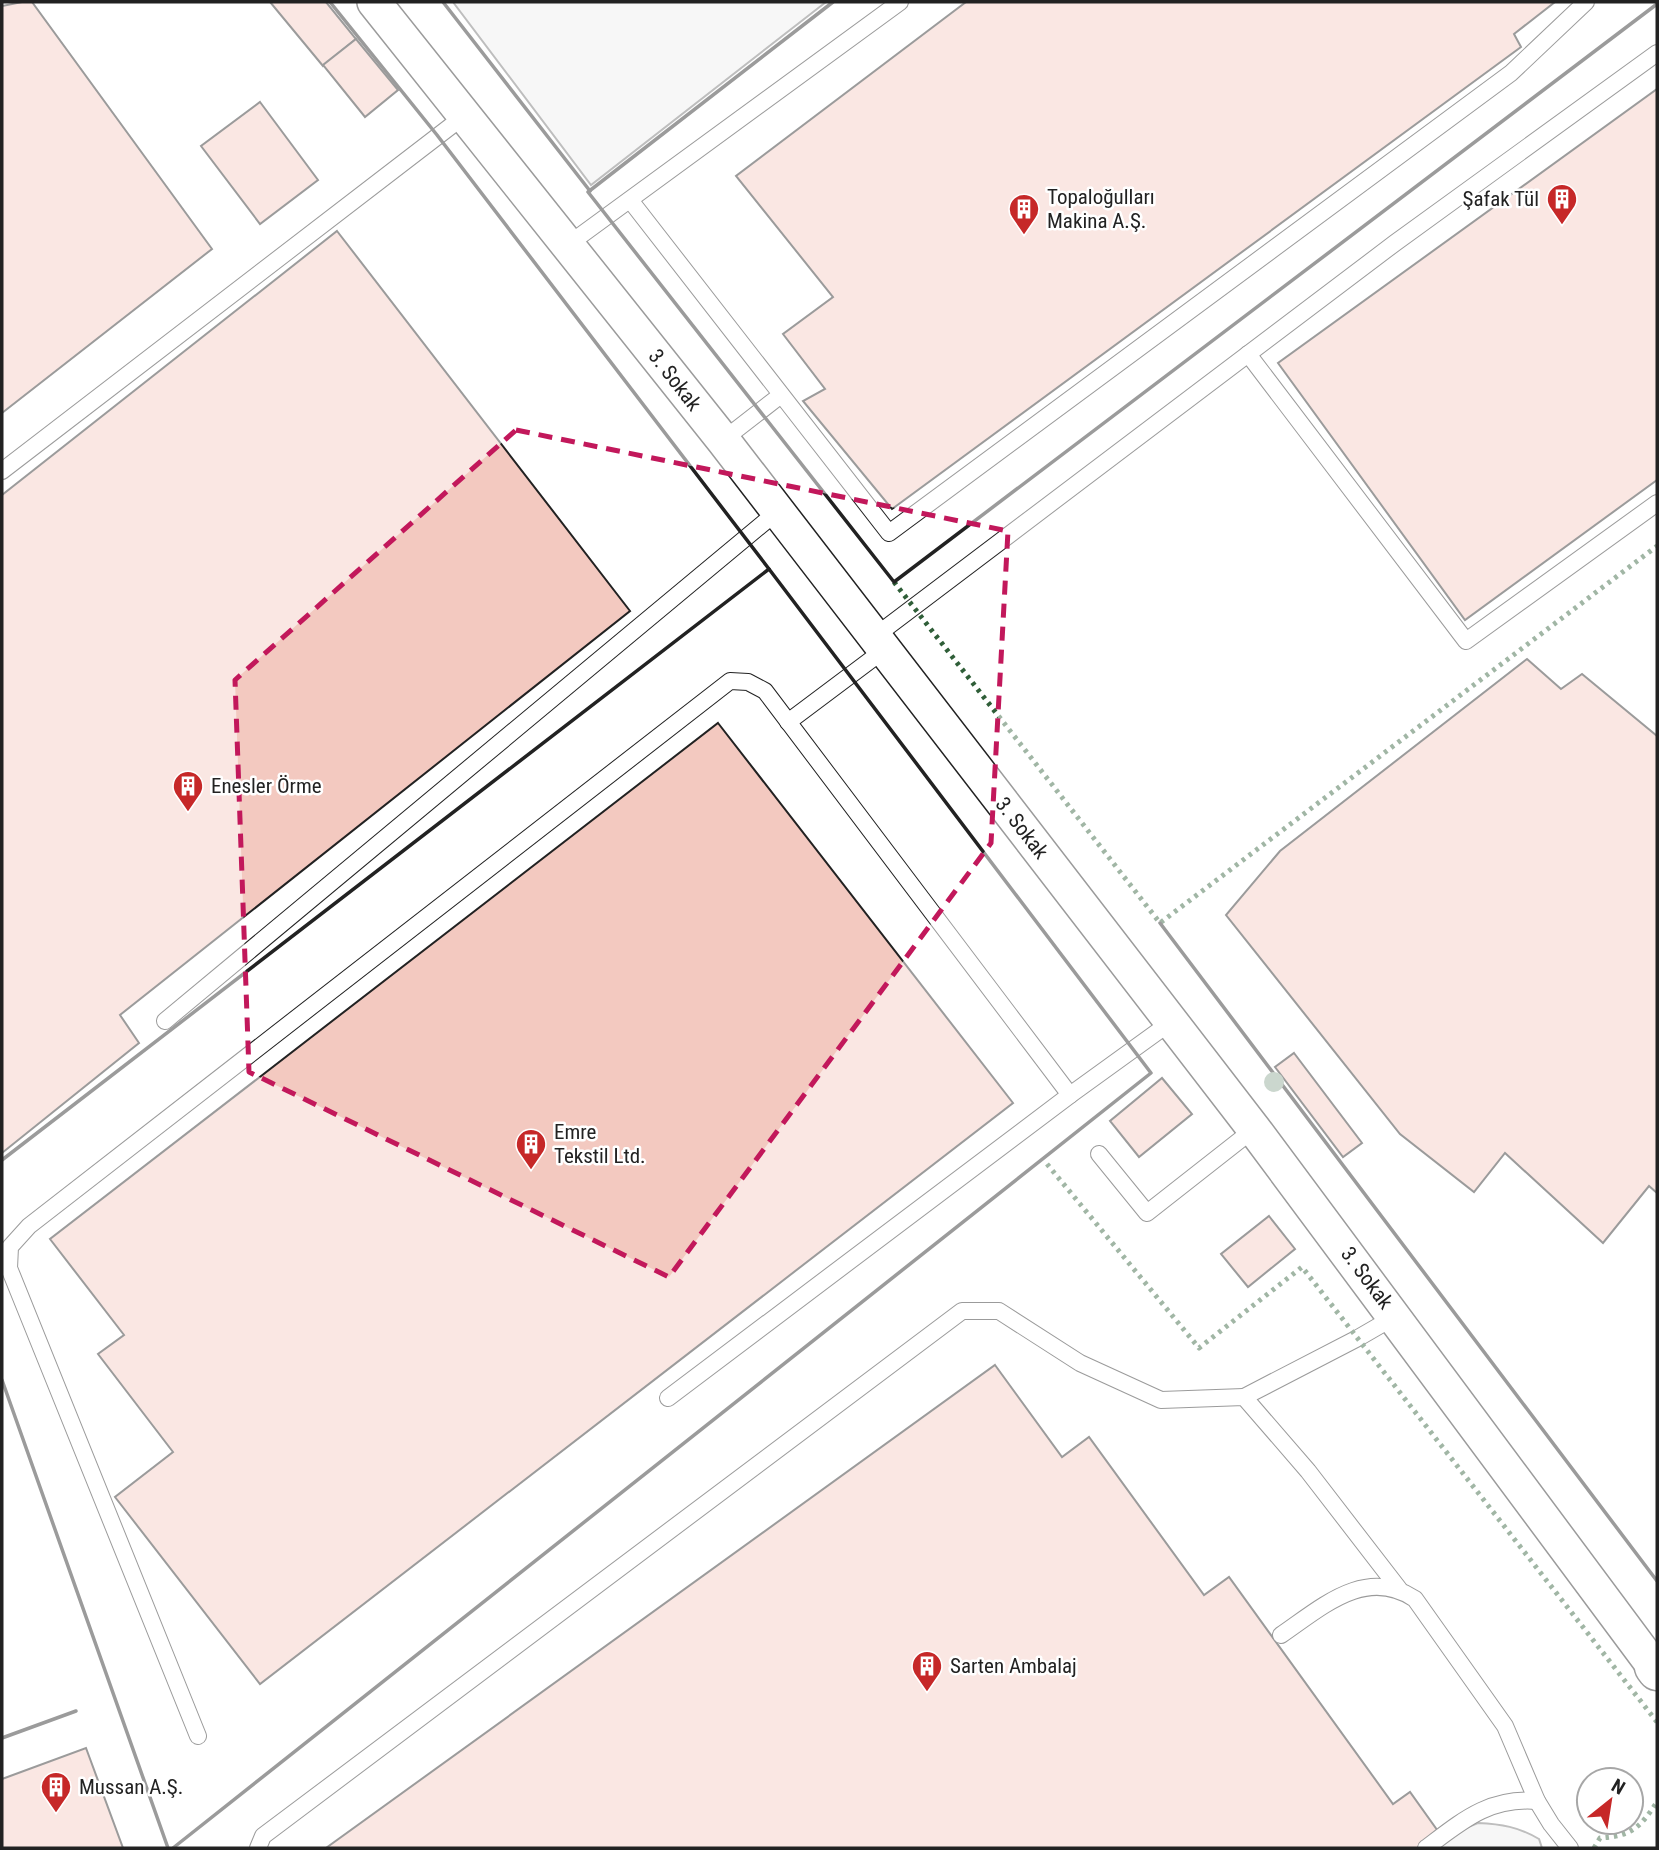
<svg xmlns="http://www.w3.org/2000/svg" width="1659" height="1850" viewBox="0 0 1659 1850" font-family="'Roboto Condensed',sans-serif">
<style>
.green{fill:#eee;stroke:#6f6f6f;stroke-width:2}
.building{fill:#f3c9c0;stroke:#222;stroke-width:2}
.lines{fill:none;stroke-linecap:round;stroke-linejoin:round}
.service-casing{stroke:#222;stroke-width:18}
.minor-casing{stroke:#222;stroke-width:36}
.secondary-casing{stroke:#222;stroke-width:41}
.service{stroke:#fff;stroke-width:16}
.minor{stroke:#fff;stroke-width:33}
.secondary{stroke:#fff;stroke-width:38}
.hedge{stroke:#2f5e38;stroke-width:5;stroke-dasharray:3.5 5;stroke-linecap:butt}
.wall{stroke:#222;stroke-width:3.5}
.tree{fill:#8da692}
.marked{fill:none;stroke:#c2185b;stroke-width:5;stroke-dasharray:14 9;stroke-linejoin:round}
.labels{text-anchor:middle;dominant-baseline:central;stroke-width:5;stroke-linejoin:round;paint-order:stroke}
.poi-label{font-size:21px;fill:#222;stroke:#fff;text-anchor:start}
.street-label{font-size:21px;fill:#222;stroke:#fff}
</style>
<rect width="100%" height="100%" fill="#fff"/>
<g class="green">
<polygon points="453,2 826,2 591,185"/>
<path d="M1478 1823C1501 1824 1519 1827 1539 1839L1542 1848H1432L1451 1834Z"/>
</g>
<g class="building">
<polygon points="22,2 32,2 212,249 2,413 2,6"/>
<polygon points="270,2 326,2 356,39 323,66"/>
<polygon points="966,2 1555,2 1514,34 1521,47 892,509 803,401 825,389 783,334 833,297 736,176"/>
<polygon points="356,39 398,90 365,117 323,65"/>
<polygon points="1657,89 1657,480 1465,620 1278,363"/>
<polygon points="260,102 318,180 260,224 201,146"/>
<polygon points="337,231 630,611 120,1015 139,1043 2,1153 2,495"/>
<polygon points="1527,659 1561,689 1582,674 1657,736 1657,1193 1649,1186 1603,1243 1505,1153 1474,1192 1400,1134 1226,915 1280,851"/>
<polygon points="718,723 1013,1103 260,1684 115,1497 173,1452 98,1354 124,1335 50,1239"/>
<polygon points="1294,1053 1362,1143 1343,1157 1275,1067"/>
<polygon points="1162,1078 1192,1114 1139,1157 1110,1121"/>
<polygon points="1269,1216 1295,1249 1248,1287 1221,1254"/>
<polygon points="995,1365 1062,1457 1089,1437 1204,1595 1229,1577 1393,1804 1410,1792 1440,1834 1420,1848 326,1848"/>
<polygon points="86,1748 123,1848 2,1848 2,1779"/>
</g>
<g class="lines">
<g class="service-casing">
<g id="service">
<polyline points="630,200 889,533 1511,73 1586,2"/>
<polyline points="569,244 900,2"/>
<polyline points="1248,354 1466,641 1657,503"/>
<polyline points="723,440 781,395"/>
<polyline points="2,471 464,116"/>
<polyline points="874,637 1395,243 1657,53"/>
<polyline points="788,722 884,650"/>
<polyline points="165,1021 778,511"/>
<polyline points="1070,1095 1171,1022"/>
<polyline points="1099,1154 1147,1213 1254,1129"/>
<polyline points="1244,1397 1358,1338 1396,1316"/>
<path d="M1281 1635C1322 1607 1366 1566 1415 1599L1505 1726 1537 1801 1551 1824 1570 1848"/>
<polyline points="198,1736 9,1268 10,1247 29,1226 730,681 748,682 765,691 1070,1095 668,1398"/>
<polyline points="258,1848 263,1836 962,1311 999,1311 1080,1363 1161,1400 1244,1397 1308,1471 1399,1589"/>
<path d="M1426 1848C1462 1821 1489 1797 1537 1801"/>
</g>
</g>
<g class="minor-casing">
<polyline id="minor" points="374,2 723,440 1254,1129 1654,1667"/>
</g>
<g class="secondary-casing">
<polyline id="secondary" points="1654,1667 1657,1671"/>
</g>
<use href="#service" class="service"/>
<use href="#minor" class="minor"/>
<use href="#secondary" class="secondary"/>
<g class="hedge">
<polyline points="894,582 1160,923 1657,546"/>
<polyline points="1047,1164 1199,1348 1302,1267 1657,1722"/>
<path d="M1594 1848 1600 1838C1631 1836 1640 1828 1657 1802"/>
</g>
<g class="wall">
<polyline points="330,2 437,135 769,569"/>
<polyline points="443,2 590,191"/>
<polyline points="833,2 588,192 894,582 1657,4"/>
<polyline points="1160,923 1657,1581"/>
<polyline points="2,1160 769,569 1151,1073 173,1848"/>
<polyline points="2,1380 168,1848"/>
<polyline points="2,1738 76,1711"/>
</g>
</g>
<circle class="tree" cx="1274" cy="1082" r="10"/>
<path d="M0 0H1659V1850H0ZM516 430 1008 531 991 843 669 1277 249 1072 235 680Z" fill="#fff" fill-opacity=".55" fill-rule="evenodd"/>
<path class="marked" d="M516 430 1008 531 991 843 669 1277 249 1072 235 680Z"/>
<defs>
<g id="building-pin" transform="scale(1.575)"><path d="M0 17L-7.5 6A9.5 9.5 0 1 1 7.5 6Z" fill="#c62828" stroke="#fff"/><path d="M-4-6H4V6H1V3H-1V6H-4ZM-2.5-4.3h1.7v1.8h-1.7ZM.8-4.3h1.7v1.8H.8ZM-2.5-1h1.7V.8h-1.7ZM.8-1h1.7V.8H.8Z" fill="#fff"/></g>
</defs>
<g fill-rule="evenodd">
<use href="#building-pin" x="1562" y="199"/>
<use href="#building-pin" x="1024" y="209"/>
<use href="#building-pin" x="188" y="786"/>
<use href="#building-pin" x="531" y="1144"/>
<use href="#building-pin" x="927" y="1666"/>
<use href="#building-pin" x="56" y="1787"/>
</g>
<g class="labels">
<g class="poi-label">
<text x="1047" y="197">Topaloğulları<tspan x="1047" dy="24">Makina A.Ş.</tspan></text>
<text x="1539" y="199" text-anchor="end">Şafak Tül</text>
<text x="211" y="786">Enesler Örme</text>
<text x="554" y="1132">Emre<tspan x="554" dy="24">Tekstil Ltd.</tspan></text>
<text x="950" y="1666">Sarten Ambalaj</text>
<text x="79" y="1787">Mussan A.Ş.</text>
</g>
<g class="street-label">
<text transform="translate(675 380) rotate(52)">3. Sokak</text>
<text transform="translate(1022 828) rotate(52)">3. Sokak</text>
<text transform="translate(1367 1278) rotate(53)">3. Sokak</text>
</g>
</g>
<rect width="1659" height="1850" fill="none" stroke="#222222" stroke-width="7"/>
<g transform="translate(1610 1801) rotate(30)"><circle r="33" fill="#ffffff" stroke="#a7a7a7" stroke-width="2"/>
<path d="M0-5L12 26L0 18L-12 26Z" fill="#c62828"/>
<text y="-10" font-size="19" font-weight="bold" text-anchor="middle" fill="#222222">N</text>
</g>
</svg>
